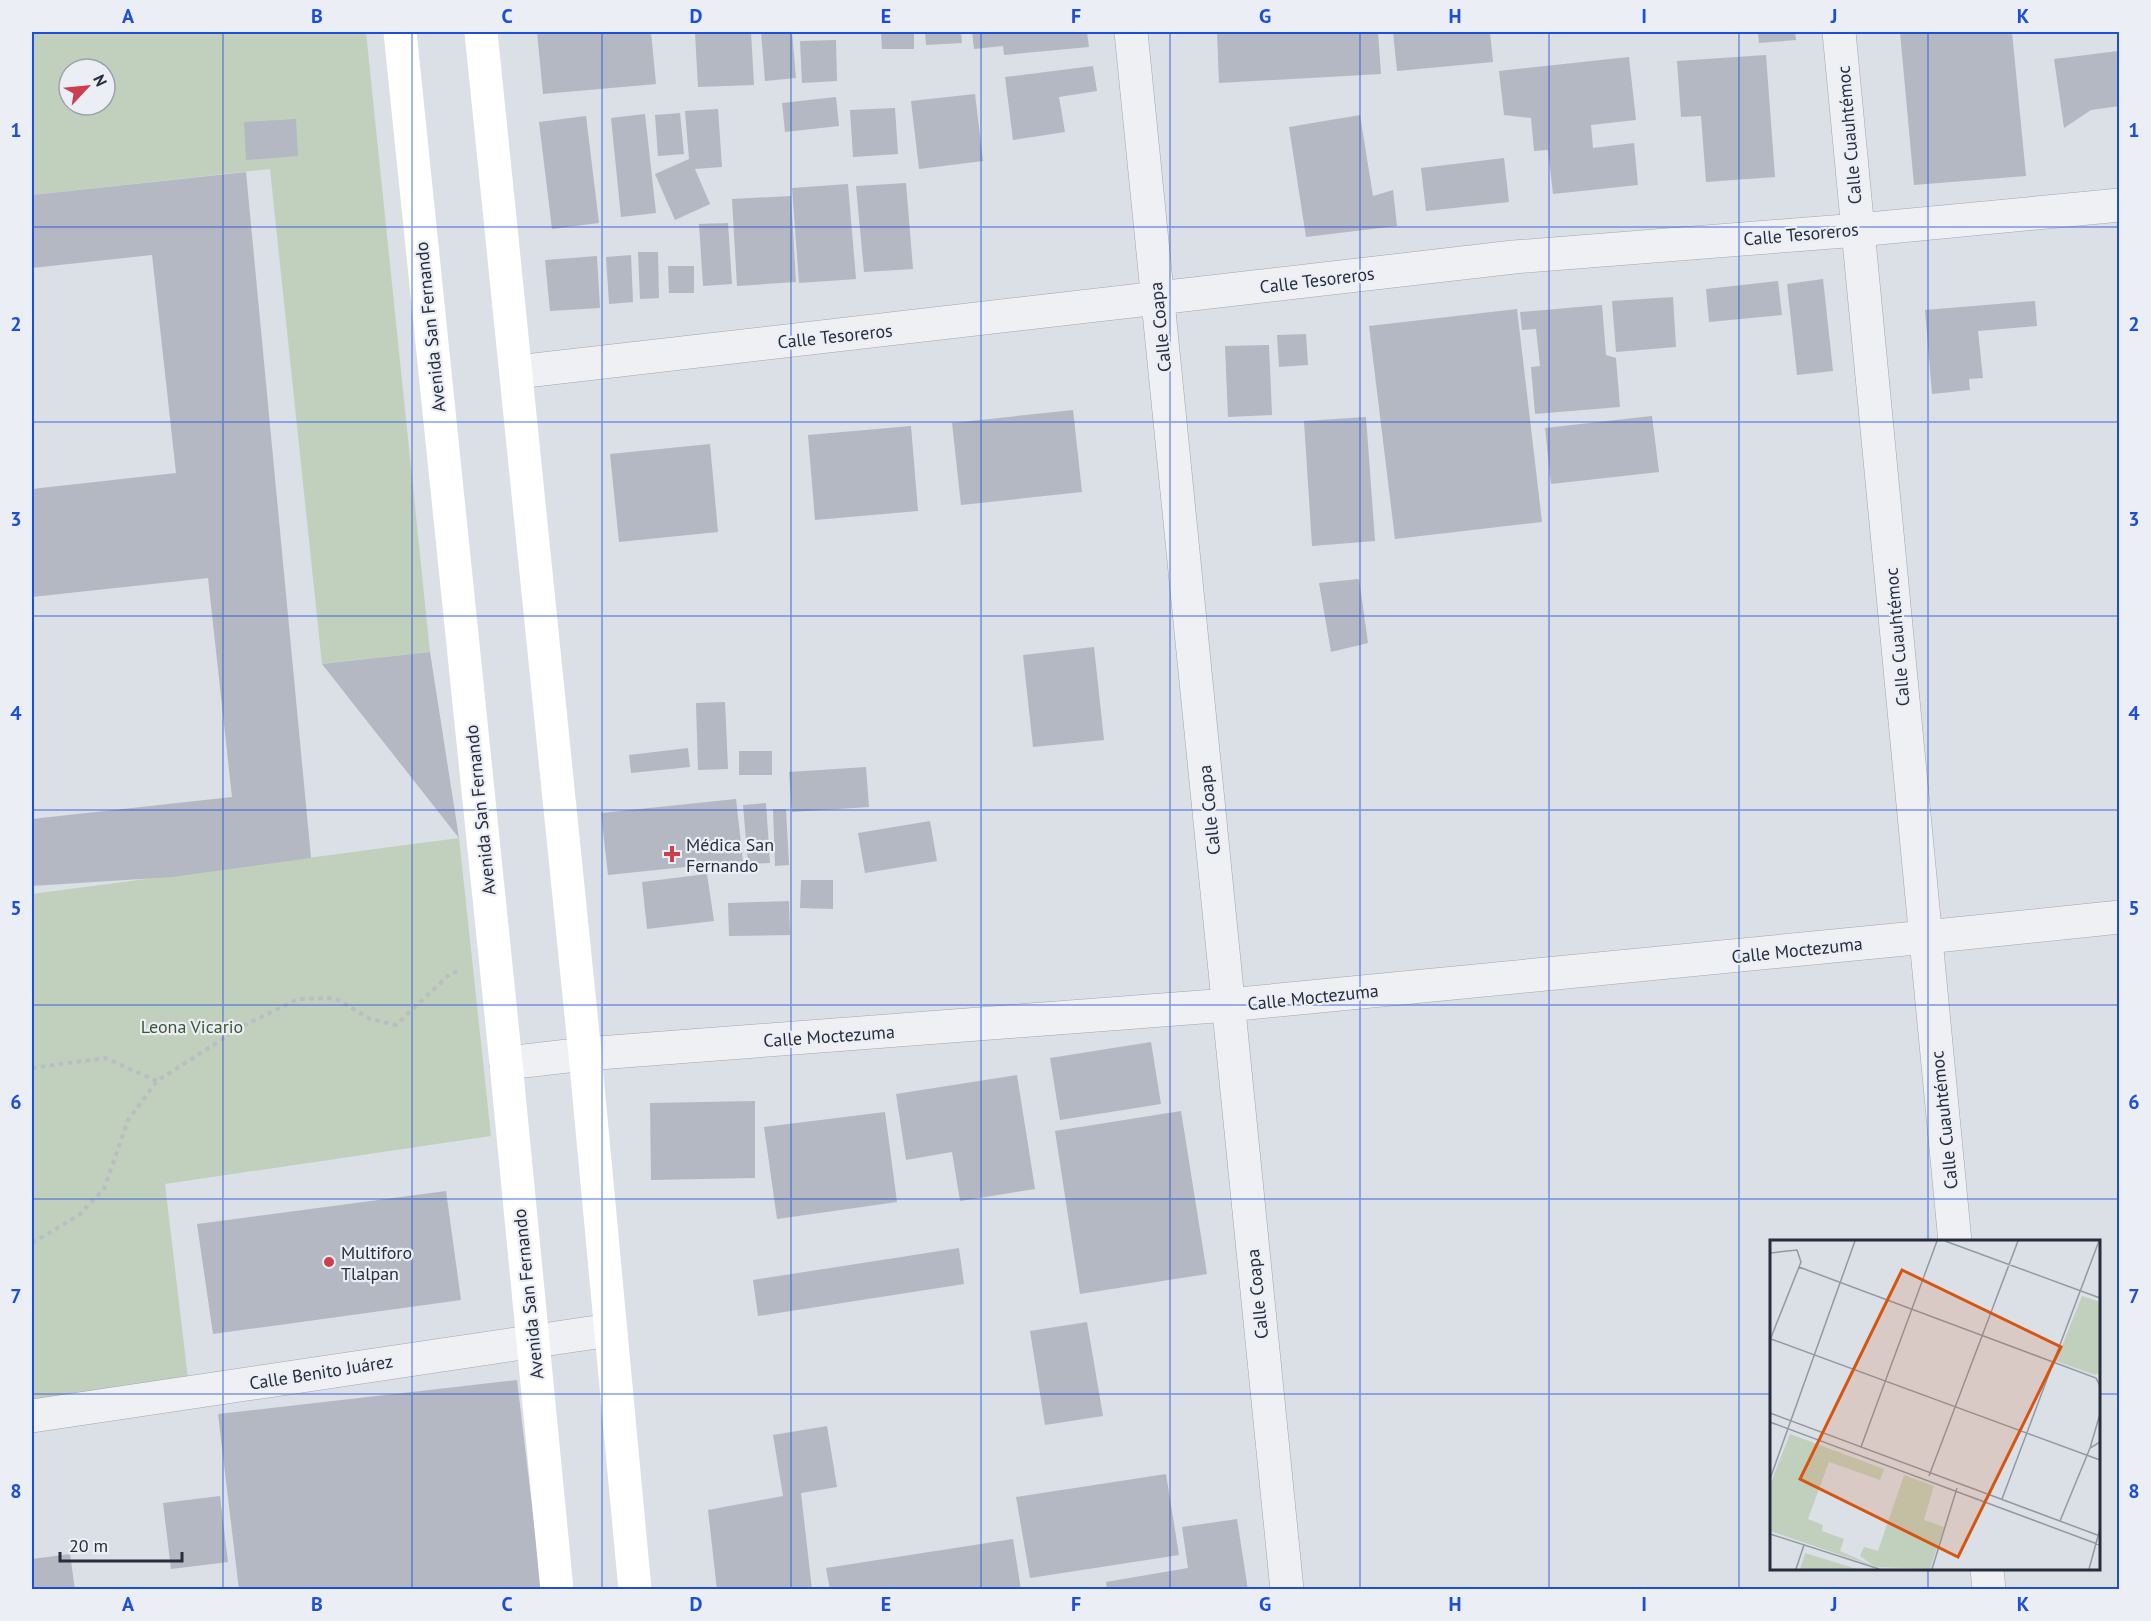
<svg xmlns="http://www.w3.org/2000/svg" width="2151" height="1621" viewBox="0 0 2151 1621" font-family="'PT Sans',sans-serif">
<style>
.green{fill:#c1d0bd;fill-rule:evenodd}
.building{fill:#b3b8c2}
.lines{fill:none;stroke-linecap:round;stroke-linejoin:round}
.street-casing{stroke:#a1a6b0;stroke-width:34}
.path{stroke:#babdc4;stroke-width:4;stroke-dasharray:4.5 4.5;stroke-linecap:butt}
.street{stroke:#eef0f4;stroke-width:33}
.secondary{stroke:#fff;stroke-width:33}
.grid{fill:none;stroke:#1d4ed8;stroke-width:1.5;stroke-opacity:0.55}
.poi-dot{fill:#cd3f4e;stroke:#ebeef4;stroke-width:2}
.labels{text-anchor:middle;dominant-baseline:central;stroke-width:4.5;stroke-linejoin:round;paint-order:stroke}
.street-label{font-size:18px;fill:#262d3c;stroke:#ebeef4}
.poi-label{font-size:18px;fill:#262d3c;stroke:#ebeef4;text-anchor:start}
.park-label{font-size:18px;fill:#385733;stroke:#ebeef4}
.inset-road{fill:none;stroke:#9398a2;stroke-width:1.5}
.view{fill:#d55511;fill-opacity:0.15;stroke:#d55511;stroke-width:3}
.inset-edge{fill:none;stroke:#262d3c;stroke-width:3}
.neatline{fill:none;stroke:#1d4ed8;stroke-width:2}
.grid-label{font-size:20px;text-anchor:middle;font-weight:bold;fill:#1d4ed8}
</style>
<rect width="100%" height="100%" fill="#dbdfe6"/>
<g class="green">
<path d="M32 32H366L430 652 322 664 270 169 32 195ZM69 69H105V105H69Z"/>
<polygon points="459,838 491,1136 165,1184 188,1379 32,1402 32,894"/>
</g>
<g class="building">
<polygon points="537,32 651,32 656,84 543,94"/>
<polygon points="751,32 754,85 698,87 695,33"/>
<polygon points="761,32 792,32 796,78 765,81"/>
<polygon points="881,32 914,32 914,49 882,49"/>
<polygon points="925,32 961,32 962,43 926,45"/>
<polygon points="972,32 1087,32 1089,47 1004,55 1003,46 974,49"/>
<polygon points="1217,32 1378,32 1381,74 1219,83"/>
<polygon points="1393,32 1490,32 1493,62 1397,71"/>
<polygon points="1758,32 1795,32 1796,40 1759,43"/>
<polygon points="1900,32 2012,32 2026,176 1914,185"/>
<polygon points="836,40 837,81 802,83 800,41"/>
<polygon points="2118,51 2120,106 2091,110 2064,128 2054,59"/>
<polygon points="1766,55 1775,177 1706,182 1701,116 1681,117 1677,61"/>
<polygon points="1629,57 1636,120 1591,125 1593,148 1634,143 1638,185 1553,194 1548,150 1534,151 1531,118 1504,115 1499,71"/>
<polygon points="1093,66 1097,91 1059,97 1065,132 1013,140 1005,77"/>
<polygon points="975,94 983,161 919,169 911,101"/>
<polygon points="836,97 839,126 785,132 782,103"/>
<polygon points="895,108 898,154 853,157 850,110"/>
<polygon points="718,109 722,167 695,169 710,204 675,220 655,174 689,159 685,111"/>
<polygon points="680,113 684,154 658,156 655,115"/>
<polygon points="645,114 656,213 621,217 611,118"/>
<polygon points="1360,115 1373,196 1393,190 1397,226 1306,237 1289,127"/>
<polygon points="586,116 599,223 552,229 539,122"/>
<polygon points="296,119 298,156 246,160 244,122"/>
<polygon points="1504,158 1509,202 1426,211 1421,168"/>
<polygon points="246,172 311,858 172,877 32,886 32,819 232,797 208,578 32,597 32,489 176,473 152,255 32,268 32,195"/>
<polygon points="906,183 913,269 864,272 856,186"/>
<polygon points="848,184 856,279 799,283 792,188"/>
<polygon points="791,196 796,282 737,286 732,199"/>
<polygon points="728,223 732,284 703,286 699,224"/>
<polygon points="638,252 658,252 659,298 640,299"/>
<polygon points="631,255 633,302 609,304 606,257"/>
<polygon points="597,256 600,308 550,311 545,260"/>
<polygon points="668,266 694,266 694,293 669,293"/>
<polygon points="1823,279 1833,371 1797,375 1787,284"/>
<polygon points="1778,281 1782,315 1709,322 1706,289"/>
<polygon points="1673,297 1676,347 1616,352 1612,301"/>
<polygon points="2035,301 2037,326 1978,331 1983,378 1969,379 1970,390 1932,394 1925,310"/>
<polygon points="1602,305 1606,355 1616,358 1620,407 1535,414 1531,367 1540,366 1536,329 1522,330 1520,312"/>
<polygon points="1517,309 1542,522 1395,539 1369,326"/>
<polygon points="1306,334 1308,365 1279,367 1277,335"/>
<polygon points="1269,345 1272,415 1228,417 1225,346"/>
<polygon points="1073,410 1082,492 961,505 952,423"/>
<polygon points="1652,416 1659,472 1551,484 1545,428"/>
<polygon points="1366,417 1375,541 1312,546 1304,421"/>
<polygon points="911,426 918,511 815,520 808,435"/>
<polygon points="710,444 718,532 619,542 610,454"/>
<polygon points="1359,579 1368,643 1331,652 1319,583"/>
<polygon points="1094,647 1104,740 1033,747 1023,655"/>
<polygon points="430,652 459,838 322,664"/>
<polygon points="725,702 728,769 698,770 696,703"/>
<polygon points="688,748 690,767 631,773 629,755"/>
<rect x="739" y="751" width="33" height="24"/>
<polygon points="866,767 869,807 792,812 789,772"/>
<polygon points="736,799 743,861 608,875 601,813"/>
<polygon points="766,803 770,863 748,864 743,805"/>
<polygon points="773,809 786,809 789,865 775,866"/>
<polygon points="930,821 937,861 865,873 858,833"/>
<polygon points="707,874 714,921 647,929 642,882"/>
<polygon points="801,880 833,880 833,909 800,908"/>
<polygon points="789,901 790,935 729,936 728,903"/>
<polygon points="1151,1042 1161,1104 1060,1120 1050,1058"/>
<polygon points="1017,1075 1035,1189 960,1201 952,1152 906,1160 896,1094"/>
<polygon points="755,1101 755,1178 651,1180 650,1103"/>
<polygon points="1181,1111 1207,1274 1080,1294 1055,1131"/>
<polygon points="885,1112 897,1202 777,1219 764,1127"/>
<polygon points="446,1191 461,1300 213,1334 197,1224"/>
<polygon points="959,1248 964,1284 758,1316 753,1280"/>
<polygon points="1087,1322 1103,1416 1045,1425 1030,1331"/>
<polygon points="517,1380 542,1590 239,1590 218,1414"/>
<polygon points="827,1426 837,1487 801,1493 812,1590 717,1590 708,1510 783,1496 773,1435"/>
<polygon points="1166,1474 1179,1555 1030,1578 1016,1497"/>
<polygon points="220,1496 228,1562 171,1569 163,1503"/>
<polygon points="1237,1519 1248,1590 1107,1590 1106,1582 1188,1568 1182,1527"/>
<polygon points="1013,1539 1021,1590 830,1590 826,1568"/>
<polygon points="70,1554 75,1590 32,1590 32,1559"/>
</g>
<g class="lines">
<g class="street-casing">
<g id="street">
<polyline points="1131,32 1287,1590"/>
<polyline points="1839,32 1955,1242"/>
<polyline points="517,372 1514,257 1858,230 2120,205"/>
<polyline points="506,1063 585,1054 1228,1005 1926,937 2120,917"/>
<polyline points="32,1416 610,1330"/>
<polyline points="1987,1568 1989,1590"/>
</g>
</g>
<g class="path">
<polyline points="32,1068 105,1058 157,1081"/>
<polyline points="32,1243 79,1215 104,1189 128,1120 157,1081 243,1026 298,999 335,998 370,1019 396,1025 450,974 458,971"/>
</g>
<use href="#street" class="street"/>
<g class="secondary">
<polyline points="400,32 506,1063 557,1590"/>
<polyline points="481,32 585,1054 635,1590"/>
</g>
</g>
<path class="grid" d="M223 32V1590M412 32V1590M602 32V1590M791 32V1590M981 32V1590M1170 32V1590M1360 32V1590M1549 32V1590M1739 32V1590M1928 32V1242M32 227H2120M32 422H2120M32 616H2120M32 810H2120M32 1005H2120M32 1199H2120M32 1394H1772M2098 1394H2120M1928 1568V1590"/>
<g class="poi-dot">
<path d="M669 845h6v6h6v6h-6v6h-6v-6h-6v-6h6z"/>
<circle cx="329" cy="1262" r="6"/>
</g>
<g class="labels">
<g class="street-label">
<text transform="translate(1849 135) rotate(-95)">Calle Cuauhtémoc</text>
<text transform="translate(1801 234) rotate(-5)">Calle Tesoreros</text>
<text transform="translate(1317 280) rotate(-7)">Calle Tesoreros</text>
<text transform="translate(430 327) rotate(-96)">Avenida San Fernando</text>
<text transform="translate(1160 327) rotate(-96)">Calle Coapa</text>
<text transform="translate(835 336) rotate(-6)">Calle Tesoreros</text>
<text transform="translate(1897 637) rotate(-95)">Calle Cuauhtémoc</text>
<text transform="translate(480 810) rotate(-96)">Avenida San Fernando</text>
<text transform="translate(1209 810) rotate(-96)">Calle Coapa</text>
<text transform="translate(1797 950) rotate(-6)">Calle Moctezuma</text>
<text transform="translate(1313 997) rotate(-6)">Calle Moctezuma</text>
<text transform="translate(829 1036) rotate(-4)">Calle Moctezuma</text>
<text transform="translate(1944 1120) rotate(-96)">Calle Cuauhtémoc</text>
<text transform="translate(528 1294) rotate(-96)">Avenida San Fernando</text>
<text transform="translate(1257 1294) rotate(-96)">Calle Coapa</text>
<text transform="translate(321 1372) rotate(-9)">Calle Benito Juárez</text>
</g>
<g class="poi-label">
<text x="686" y="844">Médica San<tspan x="686" dy="21">Fernando</tspan></text>
<text x="341" y="1252">Multiforo<tspan x="341" dy="21">Tlalpan</tspan></text>
</g>
<g class="park-label">
<text x="192" y="1026">Leona Vicario</text>
</g>
</g>
<g transform="translate(1770 1240)">
<rect width="330" height="330" fill="#dbdfe6"/>
<path d="M312 56 330 62V133L325 135 286 121ZM20 194 114 229 110 240 59 222 38 279 53 285 52 291 74 299 70 311 104 326 90 316 94 307 108 311 134 235 164 246 154 280 174 287 160 329 106 327 0 291V245ZM35 313 87 329H30Z" fill="#c1d0bd"/>
<path class="inset-road" d="M175 1 330 58M0 13 27 10 31 22 0 100M29 27 326 138 330 146M1 99 330 220M0 173 330 296M0 182 330 305M91 207 167 1M320 208 330 174M159 236 248 1M0 239 85 1M232 259 329 1M290 281 320 208 330 202M0 294 109 329M26 329 34 305M162 329 187 248M319 329 330 289"/>
<path class="view" d="M132 30 291 107 188 317 30 239Z"/>
<rect width="330" height="330" class="inset-edge"/>
</g>
<rect width="2151" height="1621" fill="none" stroke="#ebeef4" stroke-width="66"/>
<g transform="translate(87 87) rotate(64)"><circle r="28" fill="#ebeef4" stroke="#9ca1aa" stroke-width="1.5"/>
<path d="M0-4.5L10 22L0 15L-10 22Z" fill="#cd3f4e"/>
<text y="-9" font-size="16" font-weight="bold" text-anchor="middle" fill="#262d3c">N</text>
</g>
<path d="M60 1552v9h122v-9" fill="none" stroke="#262d3c" stroke-width="3"/>
<text x="69" y="1552" font-size="18" fill="#262d3c" stroke="#ebeef4" stroke-width="4.5" paint-order="stroke">20 m</text>
<rect x="33" y="33" width="2085" height="1555" class="neatline"/>
<g class="grid-label">
<text x="128" y="23">A</text>
<text x="317" y="23">B</text>
<text x="507" y="23">C</text>
<text x="696" y="23">D</text>
<text x="886" y="23">E</text>
<text x="1076" y="23">F</text>
<text x="1265" y="23">G</text>
<text x="1455" y="23">H</text>
<text x="1644" y="23">I</text>
<text x="1834" y="23">J</text>
<text x="2023" y="23">K</text>
<text x="16" y="137">1</text>
<text x="2134" y="137">1</text>
<text x="16" y="331">2</text>
<text x="2134" y="331">2</text>
<text x="16" y="526">3</text>
<text x="2134" y="526">3</text>
<text x="16" y="720">4</text>
<text x="2134" y="720">4</text>
<text x="16" y="915">5</text>
<text x="2134" y="915">5</text>
<text x="16" y="1109">6</text>
<text x="2134" y="1109">6</text>
<text x="16" y="1303">7</text>
<text x="2134" y="1303">7</text>
<text x="16" y="1498">8</text>
<text x="2134" y="1498">8</text>
<text x="128" y="1611">A</text>
<text x="317" y="1611">B</text>
<text x="507" y="1611">C</text>
<text x="696" y="1611">D</text>
<text x="886" y="1611">E</text>
<text x="1076" y="1611">F</text>
<text x="1265" y="1611">G</text>
<text x="1455" y="1611">H</text>
<text x="1644" y="1611">I</text>
<text x="1834" y="1611">J</text>
<text x="2023" y="1611">K</text>
</g>
</svg>
